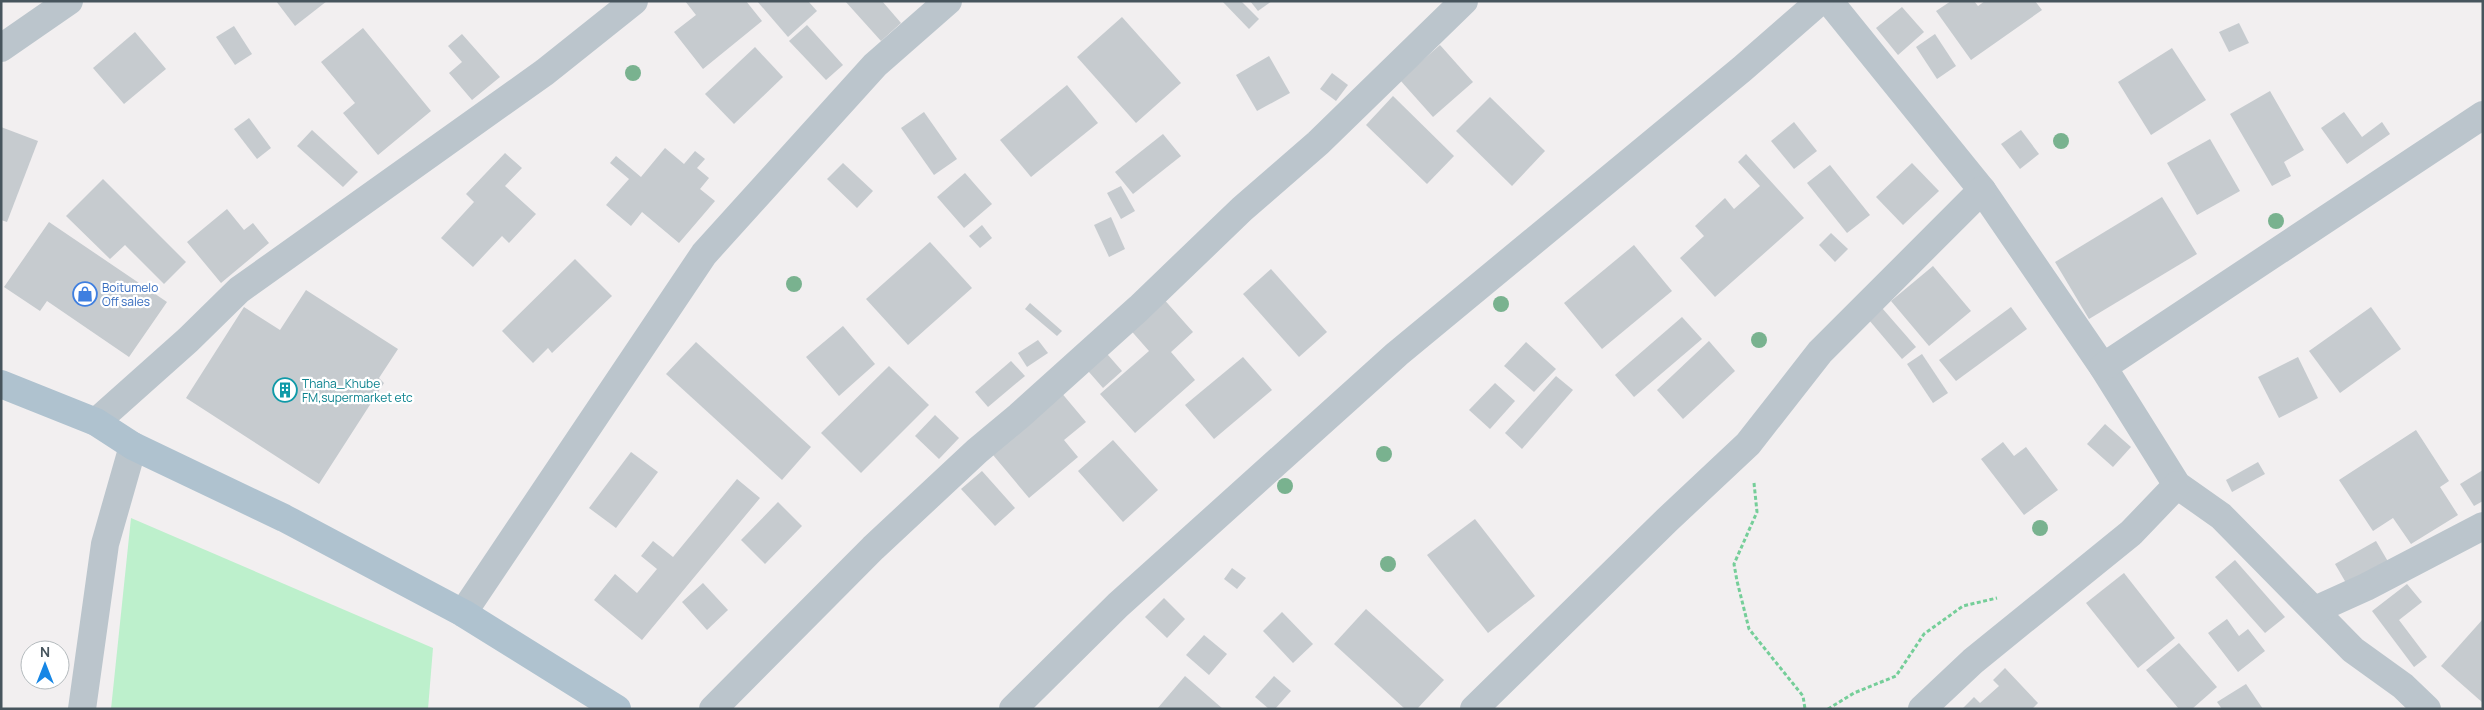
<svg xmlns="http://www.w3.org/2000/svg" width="2484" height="710" viewBox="0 0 2484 710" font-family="Manrope,sans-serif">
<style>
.park{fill:#bdf0cc}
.building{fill:#c6cbcf}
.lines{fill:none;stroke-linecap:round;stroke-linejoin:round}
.path{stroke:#75ce99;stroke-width:3;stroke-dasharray:4 2.5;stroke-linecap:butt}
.minor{stroke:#bbc5cc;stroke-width:28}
.major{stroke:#afc2cf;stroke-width:28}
.tree{fill:#79b28f}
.labels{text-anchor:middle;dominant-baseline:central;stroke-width:4.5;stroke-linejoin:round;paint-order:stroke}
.shop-label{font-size:12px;fill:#366cbe;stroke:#fff;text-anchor:start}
.culture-label{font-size:12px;fill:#0d838f;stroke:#fff;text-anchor:start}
</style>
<rect width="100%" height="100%" fill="#f2eff0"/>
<polygon class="park" points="131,518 433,648 428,709 111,709"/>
<g class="building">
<polygon points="276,1 327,1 295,26"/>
<polygon points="685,1 746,1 762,21 703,69 674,32 696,15"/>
<polygon points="757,1 808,1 817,11 788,37"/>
<polygon points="845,1 882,1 901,23 881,41"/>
<polygon points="1222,1 1241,1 1259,19 1249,29"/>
<polygon points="1250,1 1272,1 1258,11"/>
<polygon points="1951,1 1974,1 1978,6 1985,1 2035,1 2042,10 1971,60 1936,11"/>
<polygon points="1902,7 1924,32 1898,55 1876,28"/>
<polygon points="1122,17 1181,83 1136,123 1077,57"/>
<polygon points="2239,23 2249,43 2229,52 2219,32"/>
<polygon points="807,25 843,65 826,80 789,41"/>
<polygon points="234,26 252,54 235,65 216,37"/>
<polygon points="363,28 431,111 378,155 343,113 355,103 321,62"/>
<polygon points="135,32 166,69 124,104 93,68"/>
<polygon points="462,34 500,77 472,100 449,73 462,62 448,46"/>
<polygon points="1935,34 1956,66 1937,79 1916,47"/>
<polygon points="1440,45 1473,82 1433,117 1400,80"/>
<polygon points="755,47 783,77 734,124 705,94"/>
<polygon points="2172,48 2206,100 2151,135 2118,82"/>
<polygon points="1269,56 1290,93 1257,111 1236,75"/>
<polygon points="1332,73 1348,85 1336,101 1320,89"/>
<polygon points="1067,85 1098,123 1031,177 1000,140"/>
<polygon points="2270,91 2304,150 2284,162 2291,176 2272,186 2230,114"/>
<polygon points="1393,96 1454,156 1427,184 1366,125"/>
<polygon points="1490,97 1545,151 1512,186 1456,131"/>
<polygon points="924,112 957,159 934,175 901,128"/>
<polygon points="2344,112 2362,137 2382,122 2390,134 2347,164 2321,128"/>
<polygon points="249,118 271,148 257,159 234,129"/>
<polygon points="1794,122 1817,151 1794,169 1771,141"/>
<polygon points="1,127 38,141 7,222 1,220"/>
<polygon points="312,130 358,172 343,187 297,146"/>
<polygon points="2021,130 2039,154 2020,169 2001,144"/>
<polygon points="1163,134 1181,156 1133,194 1115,172"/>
<polygon points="2210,139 2240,191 2197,215 2167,163"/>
<polygon points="665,148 684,164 695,151 705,159 697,168 709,178 700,189 715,201 679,243 642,212 631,226 606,205 629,179 610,163 616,156 641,177"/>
<polygon points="505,153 522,168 505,186 536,214 509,243 502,236 473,267 441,238 474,202 466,194"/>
<polygon points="1746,154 1804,218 1715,297 1680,258 1704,236 1695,226 1725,198 1734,209 1760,186 1738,162"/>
<polygon points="843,163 873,191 857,208 827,179"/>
<polygon points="1912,163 1939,191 1903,225 1876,197"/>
<polygon points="1830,165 1870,215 1847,233 1807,183"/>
<polygon points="965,173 992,204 964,228 937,197"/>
<polygon points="103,179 186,262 164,284 125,245 110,259 66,216"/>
<polygon points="1121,186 1135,211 1121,219 1107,193"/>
<polygon points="2162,197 2197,254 2089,319 2055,262"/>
<polygon points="227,209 244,230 253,223 269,243 221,283 187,242"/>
<polygon points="1111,217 1125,249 1109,257 1094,225"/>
<polygon points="49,222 167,302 129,357 47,301 40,311 4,287"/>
<polygon points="982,225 992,238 980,248 969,236"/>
<polygon points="1831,233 1848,249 1835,262 1819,245"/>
<polygon points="930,242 972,288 908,345 866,299"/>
<polygon points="1634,245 1672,291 1602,349 1564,303"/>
<polygon points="575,259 612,296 552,353 548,348 533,363 502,331"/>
<polygon points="1933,266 1971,311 1929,346 1891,301"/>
<polygon points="1271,269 1327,332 1299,357 1243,294"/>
<polygon points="306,290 398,349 379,378 384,383 319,484 186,398 244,307 280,330"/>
<polygon points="1161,296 1193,332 1171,352 1195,380 1135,433 1100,394 1149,351 1127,326"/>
<polygon points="1030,303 1062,331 1057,336 1025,309"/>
<polygon points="2011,307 2027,329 1956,381 1939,360"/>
<polygon points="2371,307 2401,349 2340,393 2309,351"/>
<polygon points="1882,308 1916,347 1902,359 1869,320"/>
<polygon points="1682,317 1702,339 1634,397 1615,375"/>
<polygon points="843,326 875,364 839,396 806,357"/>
<polygon points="1038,340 1048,353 1027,367 1018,353"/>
<polygon points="1709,341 1735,371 1683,419 1657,390"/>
<polygon points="696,342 811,447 782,480 666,374"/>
<polygon points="1526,342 1556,369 1534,392 1504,366"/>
<polygon points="1101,347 1122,371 1103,388 1082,364"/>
<polygon points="1922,354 1948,393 1933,403 1907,364"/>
<polygon points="1243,357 1272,390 1214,439 1185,405"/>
<polygon points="2298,357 2318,398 2279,418 2258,377"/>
<polygon points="1011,361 1025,376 988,407 975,392"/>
<polygon points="889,366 929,405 861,473 821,433"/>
<polygon points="1556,376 1573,390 1522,449 1505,433"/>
<polygon points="1495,383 1515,401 1490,429 1469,410"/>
<polygon points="1060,391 1086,422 1064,440 1078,457 1029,498 988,449"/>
<polygon points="935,415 959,438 939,459 915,436"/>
<polygon points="2105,424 2131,447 2113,467 2087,444"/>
<polygon points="2416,430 2449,481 2440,487 2458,515 2411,544 2393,518 2373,531 2339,480"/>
<polygon points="1113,440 1158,490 1123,522 1078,471"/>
<polygon points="2003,442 2014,456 2026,447 2058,490 2024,515 1981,459"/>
<polygon points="631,452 658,472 616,528 589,508"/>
<polygon points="2258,462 2265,474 2232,492 2226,480"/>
<polygon points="2483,470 2483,501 2474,506 2460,484"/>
<polygon points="982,471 1015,508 995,526 961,489"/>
<polygon points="737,479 760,498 642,640 594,600 615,574 637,593 657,569 641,556 653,541 673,557"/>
<polygon points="778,502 802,526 765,564 741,540"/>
<polygon points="1475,519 1535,596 1488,633 1427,555"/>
<polygon points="2376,541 2390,565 2349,588 2335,564"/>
<polygon points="2235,560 2285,617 2265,633 2215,577"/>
<polygon points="1232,568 1246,578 1237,589 1224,579"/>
<polygon points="2124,573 2175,638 2138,668 2086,603"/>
<polygon points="703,583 728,610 707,630 682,602"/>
<polygon points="2407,584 2422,602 2399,620 2427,657 2414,667 2372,611"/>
<polygon points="1164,598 1185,619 1167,638 1145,617"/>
<polygon points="1366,609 1444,680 1417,709 1405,709 1334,644"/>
<polygon points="1282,612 1313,644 1293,663 1263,631"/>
<polygon points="2227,619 2239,636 2248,629 2265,651 2238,672 2208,633"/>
<polygon points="2483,619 2483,703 2441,666"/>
<polygon points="1204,635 1227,654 1209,675 1186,655"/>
<polygon points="2179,643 2217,687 2192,709 2179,709 2146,670"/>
<polygon points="2005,668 2038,703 2032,709 1962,709 1974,697 1980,703 1999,686 1993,680"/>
<polygon points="1185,676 1223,709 1157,709"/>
<polygon points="1274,676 1291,691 1275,709 1269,709 1255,697"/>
<polygon points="2246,684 2263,709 2222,709 2217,702"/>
</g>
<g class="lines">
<g class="path">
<polyline points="1754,483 1757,512 1734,564 1737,581 1749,629 1803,696 1805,709"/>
<polyline points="1828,709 1854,693 1896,676 1924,634 1963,606 1997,598"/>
</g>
<g class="minor">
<polyline points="1829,1 1982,190 2103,367 2177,485 2221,516 2353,650 2403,686 2427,709"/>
<polyline points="1,48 69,1"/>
<polyline points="2103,367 2483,115"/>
<polyline points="96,422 188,340 239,290 545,72 634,1"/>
<polyline points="2315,610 2366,587 2483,526"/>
<polyline points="463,613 704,254 875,65 948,1"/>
<polyline points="82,709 105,544 133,446"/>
<polyline points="713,709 873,548 977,451 1019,416 1139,308 1242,209 1318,143 1464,1"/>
<polyline points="1013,709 1118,605 1397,354 1742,69 1820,1"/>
<polyline points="1474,709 1667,520 1748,444 1820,352 1982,190"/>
<polyline points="1922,709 1973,661 2131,533 2177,485"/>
</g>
<polyline class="major" points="1,384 96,422 133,446 284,518 463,613 617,709"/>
</g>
<g class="tree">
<circle cx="633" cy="73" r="8"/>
<circle cx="2061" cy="141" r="8"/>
<circle cx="2276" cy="221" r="8"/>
<circle cx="794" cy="284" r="8"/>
<circle cx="1501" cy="304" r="8"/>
<circle cx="1759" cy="340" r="8"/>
<circle cx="1384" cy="454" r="8"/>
<circle cx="1285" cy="486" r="8"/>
<circle cx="2040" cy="528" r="8"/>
<circle cx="1388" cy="564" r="8"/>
</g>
<defs>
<g id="shop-ring" transform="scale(1.25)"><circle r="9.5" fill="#fff" stroke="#3f7fe0" stroke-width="1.5"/><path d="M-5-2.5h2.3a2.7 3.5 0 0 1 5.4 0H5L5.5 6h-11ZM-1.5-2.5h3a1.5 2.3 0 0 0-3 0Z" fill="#3f7fe0"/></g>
<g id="building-ring" transform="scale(1.25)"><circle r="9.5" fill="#fff" stroke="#0f9aa8" stroke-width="1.5"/><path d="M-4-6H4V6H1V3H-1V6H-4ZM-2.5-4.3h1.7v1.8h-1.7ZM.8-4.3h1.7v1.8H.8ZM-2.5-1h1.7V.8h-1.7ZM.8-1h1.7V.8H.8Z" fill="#0f9aa8"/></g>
</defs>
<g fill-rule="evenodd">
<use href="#shop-ring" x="85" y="294"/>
<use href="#building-ring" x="285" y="390"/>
</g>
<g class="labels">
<g class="shop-label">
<text x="102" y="287">Boitumelo<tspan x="102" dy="14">Off sales</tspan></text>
</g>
<g class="culture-label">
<text x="302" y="383">Thaha_Khube<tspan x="302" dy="14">FM,supermarket etc</tspan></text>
</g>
</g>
<rect width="2484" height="710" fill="none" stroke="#47555d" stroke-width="5"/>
<g transform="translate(45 665)"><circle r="24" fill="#ffffff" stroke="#b5bbbe"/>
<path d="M0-4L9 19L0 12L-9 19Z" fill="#1686e5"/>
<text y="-8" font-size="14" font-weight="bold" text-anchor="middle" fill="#47555d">N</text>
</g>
</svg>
